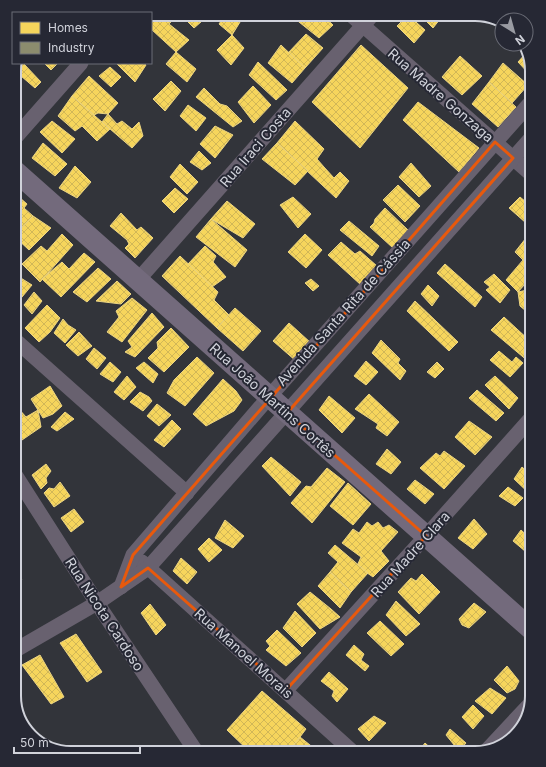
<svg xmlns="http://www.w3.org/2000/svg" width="546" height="767" viewBox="0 0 546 767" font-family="Inter,sans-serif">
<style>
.homes{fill:url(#homes-cross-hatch);stroke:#ebd482}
.industry{fill:url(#industry-cross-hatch);stroke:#a0a18e}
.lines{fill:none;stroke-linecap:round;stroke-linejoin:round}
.street{stroke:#68616f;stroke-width:15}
.secondary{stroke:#736a7c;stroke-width:21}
.marked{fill:none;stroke:#e8590c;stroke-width:3;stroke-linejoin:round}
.labels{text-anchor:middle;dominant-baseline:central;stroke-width:4;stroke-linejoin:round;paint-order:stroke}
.street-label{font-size:14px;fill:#d0d2da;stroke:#262834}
.rim{fill:none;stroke:#d0d2da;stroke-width:2}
</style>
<defs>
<pattern id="homes-cross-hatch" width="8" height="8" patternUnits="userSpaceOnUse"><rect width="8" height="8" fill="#f6d55c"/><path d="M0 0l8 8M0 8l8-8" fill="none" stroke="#d1b757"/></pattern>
<pattern id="industry-cross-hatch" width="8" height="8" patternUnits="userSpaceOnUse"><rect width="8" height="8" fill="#8c8c6e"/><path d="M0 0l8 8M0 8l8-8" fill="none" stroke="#757560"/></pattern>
</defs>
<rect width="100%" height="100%" fill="#32343a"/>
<g class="homes">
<polygon points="151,14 178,14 169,24 189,40 176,52 151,29"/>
<polygon points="180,14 208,14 209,15 194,28"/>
<polygon points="226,14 245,14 232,35 219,24"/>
<polygon points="289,14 321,14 333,25 319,38"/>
<polygon points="419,14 444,14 433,28"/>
<polygon points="408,15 425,30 414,43 397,26"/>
<polygon points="306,34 323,48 305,68 288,53"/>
<polygon points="232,35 244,48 231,65 217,50"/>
<polygon points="281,45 305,68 292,83 268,63"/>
<polygon points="361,45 408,88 360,148 312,102"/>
<polygon points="176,52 196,69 187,82 166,64"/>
<polygon points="527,52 532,71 532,77 518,62"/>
<polygon points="460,56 482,76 462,95 442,77"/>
<polygon points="258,62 287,90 276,100 249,75"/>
<polygon points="16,63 25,63 24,64 41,82 35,88 14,70"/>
<polygon points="44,63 58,63 51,70"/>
<polygon points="116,63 143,63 146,65 135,82"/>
<polygon points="503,63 528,85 512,103 489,82"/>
<polygon points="110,67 121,77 111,87 99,76"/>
<polygon points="89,76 118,103 108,114 98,113 94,115 72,96"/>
<polygon points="171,81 181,91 165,111 153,99"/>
<polygon points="489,82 516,107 498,127 472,104"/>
<polygon points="253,86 271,105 254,123 238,102"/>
<polygon points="204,88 220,104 227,106 242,121 233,127 196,97"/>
<polygon points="72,96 110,129 97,141 82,126 75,131 58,116"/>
<polygon points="418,102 479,148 459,172 403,120"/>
<polygon points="188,105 206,118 196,131 180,116"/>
<polygon points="108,114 117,124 122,121 132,129 139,122 143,136 132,148 102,122"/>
<polygon points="52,121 75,139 62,153 40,132"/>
<polygon points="295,121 324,149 317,159 324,167 334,178 340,172 349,181 336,198 277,143"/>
<polygon points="215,126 233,135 215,158 200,144"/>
<polygon points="43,143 67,164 55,176 32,158"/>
<polygon points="277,143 308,171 295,185 262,159"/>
<polygon points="199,151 211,163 202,170 190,162"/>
<polygon points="411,163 431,186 419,197 399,177"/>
<polygon points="180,164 198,182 187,194 170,177"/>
<polygon points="75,166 91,182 77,198 59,188"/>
<polygon points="398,185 420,206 405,222 383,200"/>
<polygon points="175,188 188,199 174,213 162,201"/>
<polygon points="19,197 27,204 24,208 33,216 14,236 14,202"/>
<polygon points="293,197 311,214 298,228 280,205"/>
<polygon points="520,197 532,207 532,216 526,223 509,208"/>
<polygon points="227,201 255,224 243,238 211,219"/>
<polygon points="385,208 408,230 393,248 370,227 374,223 375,219"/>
<polygon points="121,213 137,230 141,227 153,238 135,258 125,248 129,244 127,240 110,226"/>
<polygon points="33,216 51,228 29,250 14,236"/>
<polygon points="211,219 247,250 235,267 196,237"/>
<polygon points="349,221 379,246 372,256 340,230"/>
<polygon points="62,234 73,245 40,282 22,264 41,246 47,251"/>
<polygon points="305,234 322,250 306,268 288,252"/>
<polygon points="526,238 532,243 532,250 523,260 515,252"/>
<polygon points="341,242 355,254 360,251 377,266 361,285 328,255"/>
<polygon points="205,246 216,256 213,262 226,277 212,287 188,264"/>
<polygon points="84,253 95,262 61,297 42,279 62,262 69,269"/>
<polygon points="180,256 218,292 214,300 229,315 217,328 162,276"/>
<polygon points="523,260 532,268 532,276 518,292 506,280"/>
<polygon points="445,264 482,297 475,307 437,273"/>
<polygon points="98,268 111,279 87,302 73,292"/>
<polygon points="494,274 510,290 500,303 486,290 490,287 484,282"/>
<polygon points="16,275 32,285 17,303 14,302 14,277"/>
<polygon points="311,279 319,286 313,291 305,283"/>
<polygon points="117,281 131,294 121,304 96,301"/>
<polygon points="428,285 439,296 432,306 421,294"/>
<polygon points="532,289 532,316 520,306 518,292"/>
<polygon points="34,292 42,301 32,314 24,305"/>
<polygon points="132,298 147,310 122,342 107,332 119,317 116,311"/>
<polygon points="415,301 458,342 449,351 407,311"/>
<polygon points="47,305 60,318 50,332 39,342 25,328"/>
<polygon points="235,308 261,331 243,351 217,328"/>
<polygon points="152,313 164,327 135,357 125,352 132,347 128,341"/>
<polygon points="504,317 530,341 525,348 532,354 532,359 529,362 491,330"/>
<polygon points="63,319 68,325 76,330 65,343 54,333"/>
<polygon points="289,323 311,343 296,361 273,341"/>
<polygon points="171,328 189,347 164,372 148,358 158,348 157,342"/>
<polygon points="79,332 92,346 78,356 66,345"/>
<polygon points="381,340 400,359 398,363 406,371 400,380 372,353"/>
<polygon points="94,348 106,358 97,369 86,359"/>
<polygon points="499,351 512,362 516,357 523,363 510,377 490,360"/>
<polygon points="197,357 214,373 185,406 167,393 174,380"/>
<polygon points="366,361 378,372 366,385 354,376"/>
<polygon points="110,362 121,372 113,382 100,374"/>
<polygon points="144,362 158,374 153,383 136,368"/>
<polygon points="437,362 444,369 435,378 427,372"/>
<polygon points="127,376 136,387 124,400 114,392"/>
<polygon points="495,376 518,398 509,409 485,385"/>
<polygon points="223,379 236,391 242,400 234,411 206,426 193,414"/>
<polygon points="50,386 62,406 53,414 43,418 31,399"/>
<polygon points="477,390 504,413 496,421 469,398"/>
<polygon points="140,392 149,397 152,401 143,411 130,402"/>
<polygon points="369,394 399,422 387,436 376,428 378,424 355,409"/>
<polygon points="329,396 355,418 342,433 319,410"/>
<polygon points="157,404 171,415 159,426 147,416"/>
<polygon points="18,408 26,417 38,410 41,427 22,440 14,431 14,412"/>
<polygon points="65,412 74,419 57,431 51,427"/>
<polygon points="172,420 181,429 164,447 154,440"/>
<polygon points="469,421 492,437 475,455 455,437"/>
<polygon points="387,449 401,462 391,474 376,464"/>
<polygon points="444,451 465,466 444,489 420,468 436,453 440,456"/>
<polygon points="271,457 301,482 290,496 262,466"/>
<polygon points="46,464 51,471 46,478 47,483 41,489 32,475"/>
<polygon points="522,467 532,476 532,496 514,479"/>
<polygon points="327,468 345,482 312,523 291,503 306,486 311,487"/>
<polygon points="415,480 434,494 425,504 407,489"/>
<polygon points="60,482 70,496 54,507 44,493 49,488 54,489"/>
<polygon points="348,483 371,504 353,525 330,506"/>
<polygon points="508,487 523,498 515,506 499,496"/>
<polygon points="74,509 84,522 71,532 61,518"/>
<polygon points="474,519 487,534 473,549 458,538"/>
<polygon points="225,520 244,536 233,548 215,538"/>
<polygon points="367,522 372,526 378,522 383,528 389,525 398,532 381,551 389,561 373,577 357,566 361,557 342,543 353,529 359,533"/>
<polygon points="521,530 532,540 532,557 513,541"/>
<polygon points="209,538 222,550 209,562 198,549"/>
<polygon points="335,545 368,573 351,592 330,572 338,562 328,553"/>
<polygon points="181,558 197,572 187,584 173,571"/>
<polygon points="330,572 351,592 340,608 318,586"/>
<polygon points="422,574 440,592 419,614 398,592 411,578 416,581"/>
<polygon points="310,592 331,609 340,617 320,629 297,604"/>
<polygon points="396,601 420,624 406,636 386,615"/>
<polygon points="474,603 486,612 469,628 462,625 459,619"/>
<polygon points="150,604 166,625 156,635 141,613"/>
<polygon points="295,611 316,633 302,647 283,628"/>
<polygon points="380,621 404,644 391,656 367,633"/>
<polygon points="277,630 301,653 286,666 266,650 270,646 266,641"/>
<polygon points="76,634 102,672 87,682 60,643"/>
<polygon points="354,645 364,654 361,660 369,666 365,671 346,655"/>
<polygon points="40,655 64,697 51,704 22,665"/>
<polygon points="507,666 519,681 515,689 507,693 494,680"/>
<polygon points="329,672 348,689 337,702 332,696 334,691 321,681"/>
<polygon points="490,688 506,698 492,714 475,701"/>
<polygon points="262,691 306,729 288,753 251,753 227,730"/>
<polygon points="473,705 484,716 473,729 462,717"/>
<polygon points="374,716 386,723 369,741 358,729"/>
<polygon points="450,729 466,743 459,751 446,735"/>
<polygon points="300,737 320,753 287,753"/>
<polygon points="425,743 436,753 421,753 419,751"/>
</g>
<polygon class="industry" points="14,569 22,580 14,584"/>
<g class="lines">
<g class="street">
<polyline points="350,14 532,175"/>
<polyline points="14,139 81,63"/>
<polyline points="138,280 373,14"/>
<polyline points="14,339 187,493"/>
<polyline points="14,473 97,603 197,753"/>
<polyline points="142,562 354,753"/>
<polyline points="121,587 133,555 269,397 532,101"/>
<polyline points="14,651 97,603 148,568 532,137"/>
<polyline points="286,690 426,536 532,417"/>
<polyline points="487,750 530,704"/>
</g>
<polyline class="secondary" points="14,170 532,630"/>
</g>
<path class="marked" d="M495 142 513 158 287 413 426 536 286 690 148 568 121 587 133 555Z"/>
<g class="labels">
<g class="street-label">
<text transform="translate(441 95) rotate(41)">Rua Madre Gonzaga</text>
<text transform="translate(255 147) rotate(-49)">Rua Iraci Costa</text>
<text transform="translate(343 312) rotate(-48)">Avenida Santa Rita de Cássia</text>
<text transform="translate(273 400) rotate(42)">Rua João Martins Cortês</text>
<text transform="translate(410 554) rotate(-48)">Rua Madre Clara</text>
<text transform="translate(105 614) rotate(57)">Rua Nicota Cardoso</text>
<text transform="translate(244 653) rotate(42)">Rua Manoel Morais</text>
</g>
</g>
<path d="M0 0H546V767H0ZM71 21H475A50 50 0 0 1 525 71V696A50 50 0 0 1 475 746H71A50 50 0 0 1 21 696V71A50 50 0 0 1 71 21Z" fill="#262834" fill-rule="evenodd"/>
<path class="rim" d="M71 21H475A50 50 0 0 1 525 71V696A50 50 0 0 1 475 746H71A50 50 0 0 1 21 696V71A50 50 0 0 1 71 21Z"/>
<rect x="12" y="12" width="140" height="52" fill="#262834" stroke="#6a6c76"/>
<rect x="20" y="22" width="20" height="12" fill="#f6d55c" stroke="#6a6c76"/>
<text x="48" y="32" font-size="12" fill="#d0d2da">Homes</text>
<rect x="20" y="42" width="20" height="12" fill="#8c8c6e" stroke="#6a6c76"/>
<text x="48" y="52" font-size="12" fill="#d0d2da">Industry</text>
<g transform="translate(514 32) rotate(143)"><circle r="19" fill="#262834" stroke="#6a6c76"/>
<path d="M0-3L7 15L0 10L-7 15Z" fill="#999ba2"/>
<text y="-6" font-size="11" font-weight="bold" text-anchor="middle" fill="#d0d2da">N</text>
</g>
<path d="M14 747v6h126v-6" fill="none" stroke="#d0d2da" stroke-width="2"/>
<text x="20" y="747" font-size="12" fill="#d0d2da" stroke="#262834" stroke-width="3" paint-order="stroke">50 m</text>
</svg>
